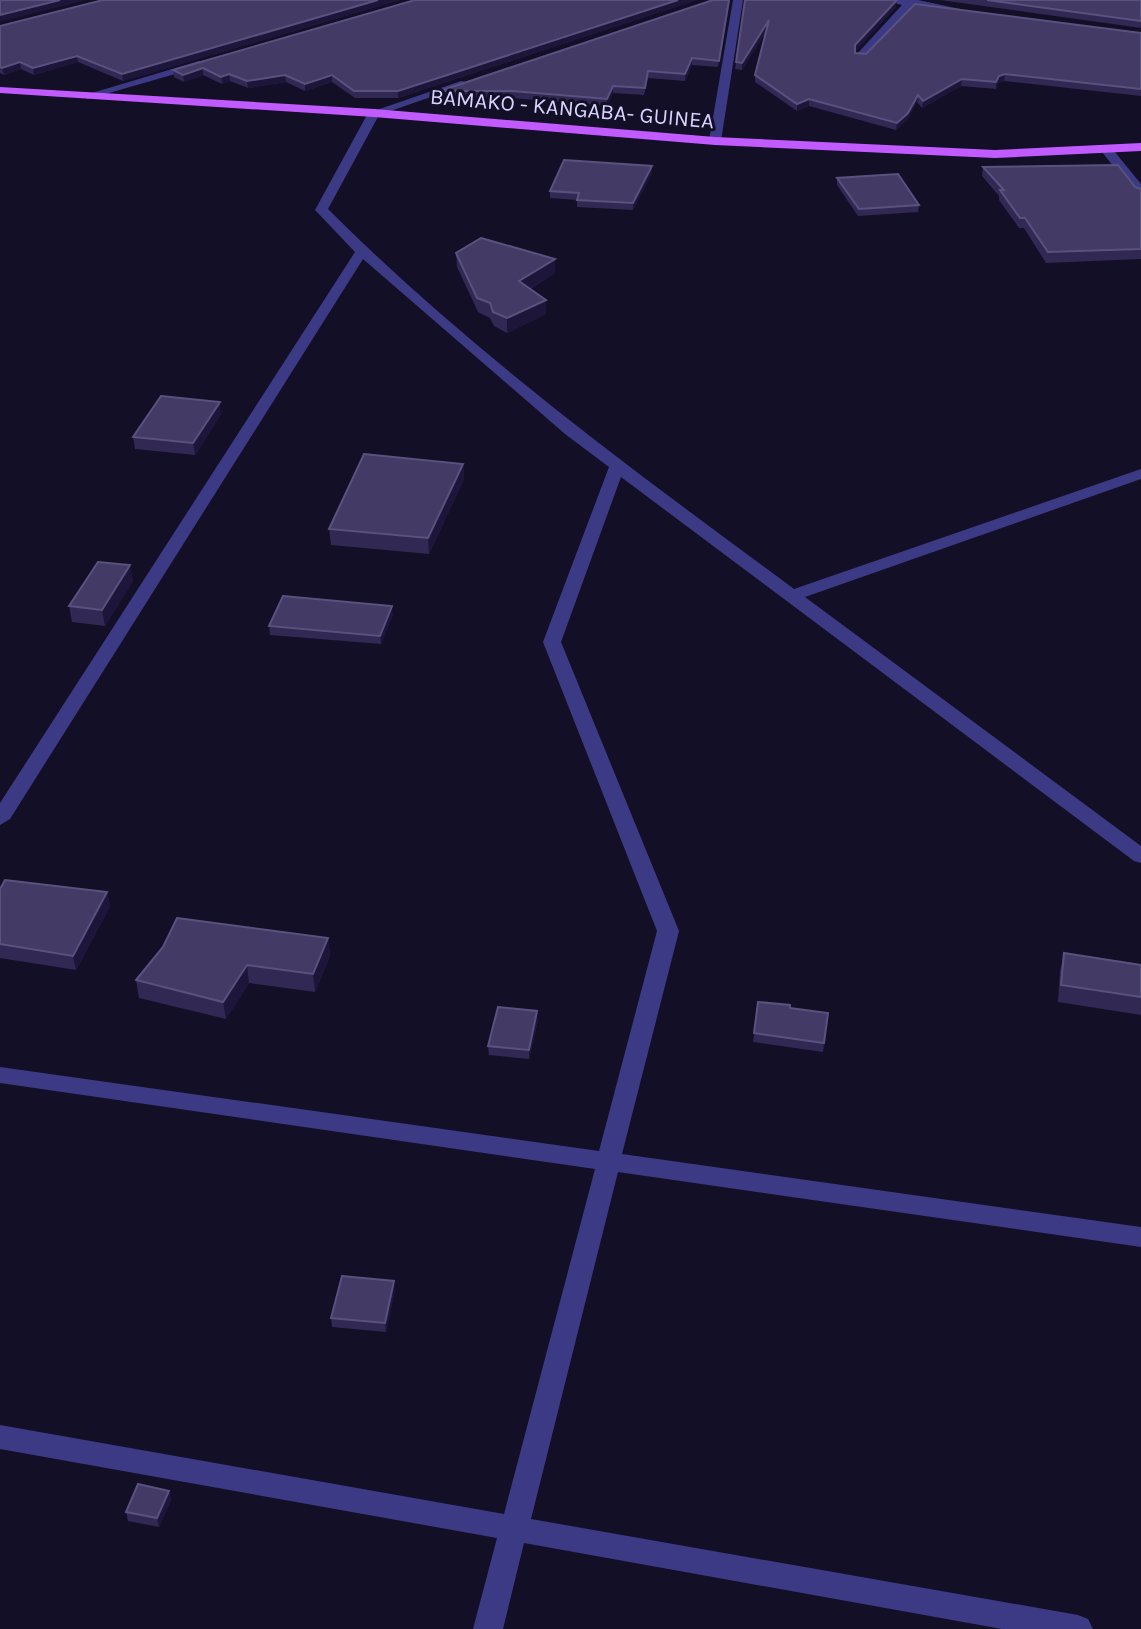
<svg xmlns="http://www.w3.org/2000/svg" width="1141" height="1629" viewBox="0 0 1141 1629" font-family="Karla,sans-serif">
<style>
.lines{fill:none;stroke-linecap:round;stroke-linejoin:round}
.minor{fill:#3d3a85;fill-rule:evenodd}
.major{fill:#c25bff;fill-rule:evenodd}
.wall{fill:#312854}
.shaded-wall{fill:#1d163a}
.building{fill:#433a66;stroke:#5a527e;stroke-width:2}
.labels{text-anchor:middle;dominant-baseline:central;stroke-width:6;stroke-linejoin:round;paint-order:stroke}
.far-street-label{font-size:22px;fill:#d9d4ff;stroke:#130f26}
</style>
<rect width="100%" height="100%" fill="#130f26"/>
<g class="lines">
<g class="minor">
<polygon points="733,0 743,0 721,141 715,145 709,141"/>
<polygon points="882,0 918,0 960,9 955,12 913,7 865,58 857,58 857,54 902,5"/>
<polygon points="199,61 203,62 203,66 88,99 82,96"/>
<path d="M461 81 471 83 379 115 328 209C470 351 633 470 794 589L1141 469V479L805 597 1141 846V863L1134 861 621 477 561 642 679 931 622 1154 1141 1227V1247L618 1172 531 1519 1078 1615 1088 1619 1093 1629H1002L524 1543 503 1629H473L497 1538 0 1449V1425L504 1514 595 1169 0 1083V1067L599 1151 657 931 543 642 609 467 565 434 363 259 10 819 0 825V803L355 252 315 210 368 113Z"/>
<polygon points="1102,146 1110,146 1141,184 1141,196 1136,195 1102,152"/>
</g>
<polygon class="major" points="0,87 374,109 715,137 995,150 1141,143 1141,151 995,158 715,145 374,117 0,93"/>
</g>
<g class="wall">
<polygon points="400,0 123,81 78,62 34,75 21,69 4,75 0,73 0,26"/>
<polygon points="415,0 697,0 398,98 355,98 332,82 305,91 286,82 248,88 230,81 222,84 203,75 184,82 174,77 173,70"/>
<polygon points="714,0 730,0 718,67 692,65 685,81 648,78 644,95 613,93 607,106 512,98 440,98 440,91"/>
<polygon points="745,0 896,7 855,51 855,53 866,54 1141,33 1141,96 1004,81 998,83 996,89 961,86 922,108 917,102 907,120 896,130 809,106 797,111 755,82 755,75 767,30 742,70 735,69"/>
<polygon points="940,0 1141,0 1141,28"/>
<polygon points="652,166 652,173 633,210 577,207 577,200 550,198 550,191"/>
<polygon points="983,167 1141,189 1141,259 1046,263 1024,228 1019,228 999,200 999,196 982,176"/>
<polygon points="837,178 919,205 918,212 858,216 837,185"/>
<polygon points="456,253 555,259 555,273 530,289 546,300 546,314 507,333 494,326 490,318 478,312 457,267"/>
<polygon points="221,414 195,455 135,449 133,437"/>
<polygon points="463,464 464,479 429,554 331,545 329,529"/>
<polygon points="133,581 105,626 72,622 69,606"/>
<polygon points="393,614 381,644 270,635 269,626"/>
<polygon points="0,889 107,892 110,906 76,970 0,958"/>
<polygon points="328,938 330,956 315,992 249,983 226,1019 139,998 136,980"/>
<polygon points="1064,953 1141,965 1141,1015 1058,1002 1060,971"/>
<polygon points="758,1002 790,1008 828,1013 823,1052 753,1042"/>
<polygon points="538,1020 529,1059 489,1055 488,1046"/>
<polygon points="395,1290 386,1332 332,1327 331,1318"/>
<polygon points="169,1491 171,1500 159,1527 128,1521 126,1512"/>
</g>
<g class="shaded-wall">
<polygon points="60,0 87,0 0,22 0,15"/>
<polygon points="378,0 400,0 123,81 122,74"/>
<polygon points="678,0 697,0 398,98 398,91"/>
<polygon points="897,0 896,7 855,52 855,45"/>
<polygon points="769,20 769,26 742,70 742,63"/>
<polygon points="77,56 78,62 34,75 33,68"/>
<polygon points="692,58 692,65 685,81 685,74"/>
<polygon points="20,62 21,69 4,75 2,68"/>
<polygon points="203,68 203,75 184,82 183,75"/>
<polygon points="229,74 230,81 222,84 221,77"/>
<polygon points="1005,74 1004,81 998,83 996,89 996,82 999,76"/>
<polygon points="285,75 286,82 248,88 247,81"/>
<polygon points="332,75 332,82 305,91 305,84"/>
<polygon points="962,79 961,86 922,108 923,101"/>
<polygon points="613,86 613,93 607,106 607,99"/>
<polygon points="918,95 917,102 907,120 896,130 897,123"/>
<polygon points="809,99 809,106 797,111 797,104"/>
<polygon points="652,166 652,173 633,210 633,203"/>
<polygon points="555,259 555,273 519,295 519,281"/>
<polygon points="546,300 546,314 507,333 507,318"/>
<polygon points="220,402 221,414 195,455 193,443"/>
<polygon points="463,464 464,479 429,554 428,538"/>
<polygon points="130,565 133,581 105,626 102,610"/>
<polygon points="392,606 393,614 381,644 380,636"/>
<polygon points="107,892 110,906 76,970 73,956"/>
<polygon points="328,938 330,956 315,992 313,974"/>
<polygon points="247,965 249,983 226,1019 223,1002"/>
<polygon points="537,1011 538,1020 529,1059 529,1050"/>
<polygon points="394,1281 395,1290 386,1332 385,1323"/>
<polygon points="169,1491 171,1500 159,1527 157,1518"/>
</g>
<g class="building">
<polygon points="0,0 60,0 0,15"/>
<polygon points="103,0 378,0 122,74 77,56 33,68 20,62 2,68 0,67 0,26"/>
<polygon points="415,0 678,0 398,91 354,91 332,75 305,84 285,75 247,81 229,74 221,77 203,68 183,75 173,70"/>
<polygon points="713,0 729,0 719,61 692,58 685,74 648,71 645,88 613,86 607,99 512,91 440,91"/>
<polygon points="745,0 897,0 855,45 855,53 866,54 915,4 1141,33 1141,89 1005,74 999,76 996,82 962,79 923,101 918,95 908,113 897,123 809,99 797,104 755,75 769,20 742,63 736,62"/>
<polygon points="987,0 1141,0 1141,21"/>
<polygon points="564,160 652,166 633,203 577,200 579,193 550,191"/>
<polygon points="1118,165 1135,187 1141,189 1141,249 1048,252 1025,218 1020,218 1000,190 1004,190 983,167"/>
<polygon points="898,174 919,205 859,209 837,178"/>
<polygon points="481,238 555,259 519,281 546,300 507,318 493,312 490,303 477,298 456,253"/>
<polygon points="161,396 220,402 193,443 133,437"/>
<polygon points="364,454 463,464 428,538 329,529"/>
<polygon points="98,562 130,565 102,610 69,606"/>
<polygon points="283,596 392,606 380,636 269,626"/>
<polygon points="5,880 107,892 73,956 0,944 0,889"/>
<polygon points="177,918 328,938 313,974 247,965 223,1002 136,980 163,947"/>
<polygon points="1064,953 1141,965 1141,997 1061,985"/>
<polygon points="758,1002 790,1005 790,1008 828,1013 824,1043 754,1033"/>
<polygon points="498,1007 537,1011 529,1050 488,1046"/>
<polygon points="342,1276 394,1281 385,1323 331,1318"/>
<polygon points="138,1484 169,1491 157,1518 126,1512"/>
</g>
<g class="labels">
<g class="far-street-label">
<text transform="translate(572 109) rotate(5)">BAMAKO - KANGABA- GUINEA</text>
</g>
</g>
</svg>
